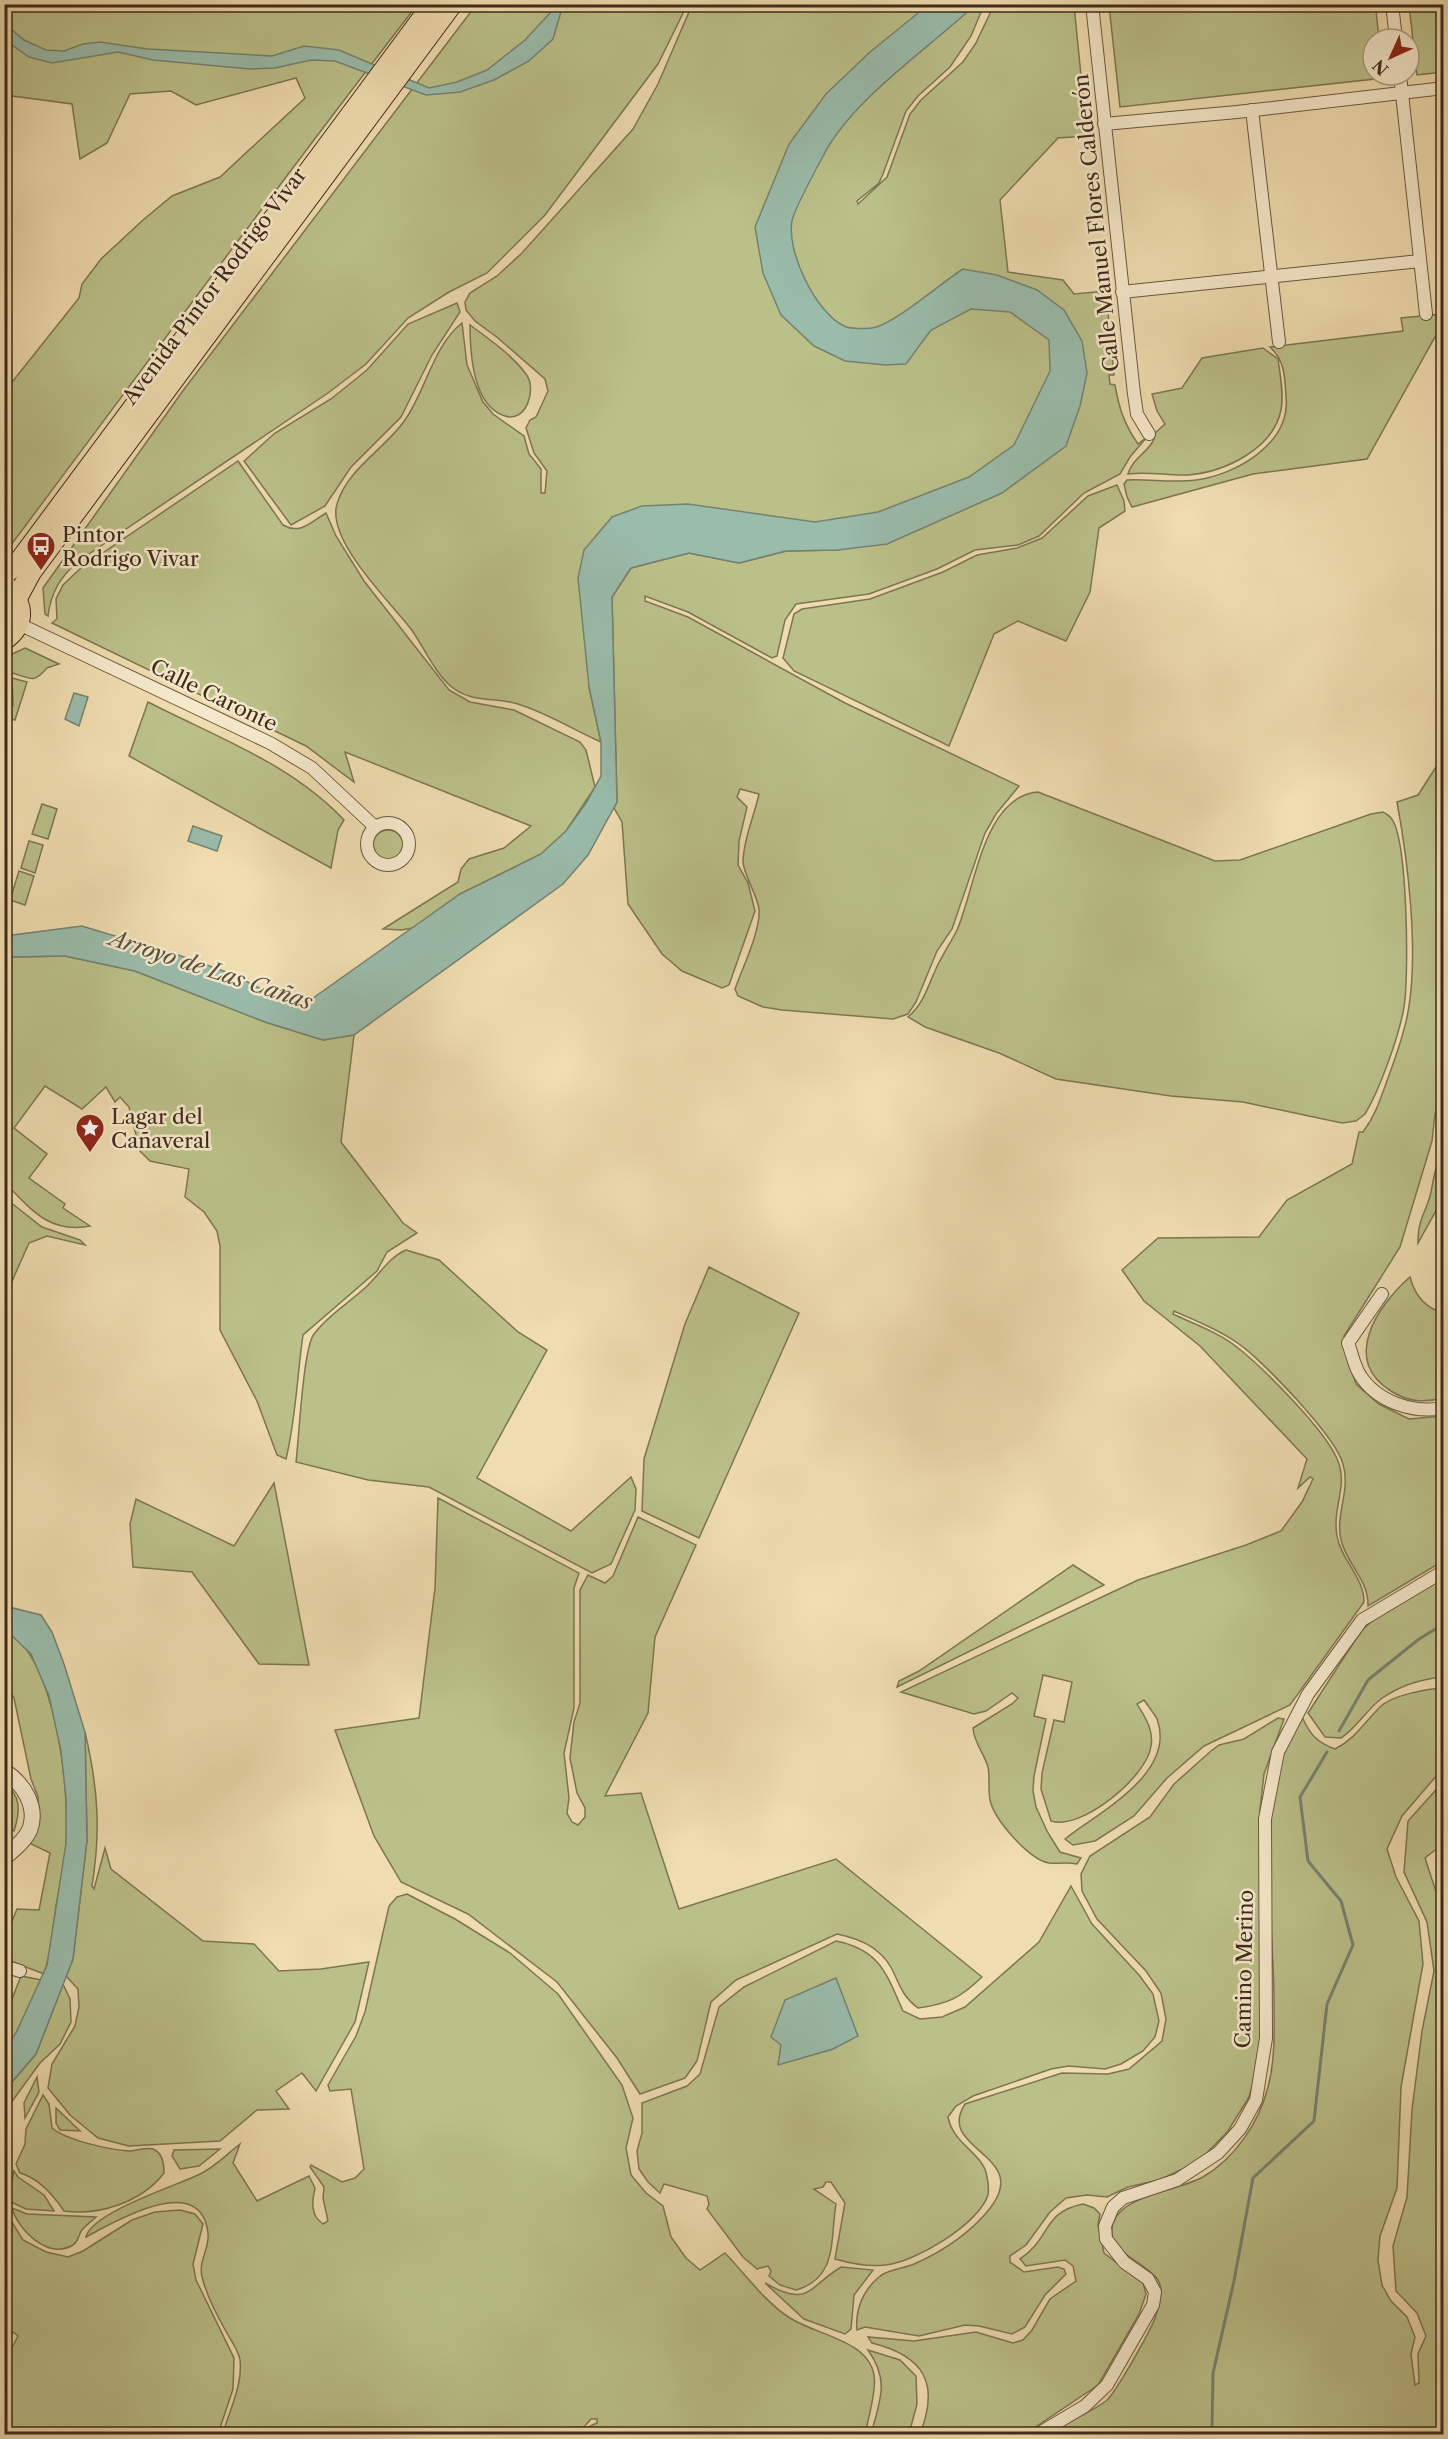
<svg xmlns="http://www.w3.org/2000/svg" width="1448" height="2439" viewBox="0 0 1448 2439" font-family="'Libre Caslon Text',serif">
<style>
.green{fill:#bbc089;stroke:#7d7652;stroke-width:1.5;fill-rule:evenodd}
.water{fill:#9abcab;stroke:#768271;stroke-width:1.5}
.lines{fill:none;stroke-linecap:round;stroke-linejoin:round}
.stream{stroke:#768271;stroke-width:3}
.minor-casing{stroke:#6b573f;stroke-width:14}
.tertiary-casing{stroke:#6b573f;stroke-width:17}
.primary-casing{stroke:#3f2b1a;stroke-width:22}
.minor{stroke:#f5e8cb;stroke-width:12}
.tertiary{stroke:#f5e8cb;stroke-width:15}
.primary{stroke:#efdcaf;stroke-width:20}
.labels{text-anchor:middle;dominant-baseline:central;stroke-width:5;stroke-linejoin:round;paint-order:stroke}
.street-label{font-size:21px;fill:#3f2b1a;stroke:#f5e8cb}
.poi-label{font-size:21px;fill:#3f2b1a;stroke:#f5e8cb;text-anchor:start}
.water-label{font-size:22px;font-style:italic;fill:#564f3e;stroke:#f5e8cb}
</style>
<rect width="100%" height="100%" fill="#efdcaf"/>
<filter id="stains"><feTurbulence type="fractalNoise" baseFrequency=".00333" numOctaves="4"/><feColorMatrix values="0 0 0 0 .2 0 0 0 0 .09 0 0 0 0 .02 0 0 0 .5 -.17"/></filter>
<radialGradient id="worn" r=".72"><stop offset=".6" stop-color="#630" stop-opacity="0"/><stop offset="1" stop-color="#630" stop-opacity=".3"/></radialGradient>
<g class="green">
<path d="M5 5H417C277 186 142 370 5 553V391L79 298 82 284 101 259 143 220 172 196 220 177 305 98 296 78 196 105 171 91 130 94 107 143 80 159 72 104 5 95Z"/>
<path d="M476 5H687L658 64 545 215 487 273 449 292 408 318 366 364 328 393 77 562C60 578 51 592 48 616L45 614 43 588 182 392Z"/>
<path d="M692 5H984L971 36 950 67 918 96 906 111 883 174 879 183 857 201 858 204 887 177 910 114 921 100 963 62 976 43 994 5H1074L1087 136 1058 138 1000 200 1008 272 1063 280 1074 294 1106 291 1114 375H1109L1110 384 1115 385C1119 408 1124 424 1138 444L1147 437 1130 457 1120 474 1084 493 1039 536 1018 545 975 550 937 569 869 594 796 604 785 620 777 656 772 658 688 612 645 596V601L688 617 845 703 1019 786 996 814 985 833 952 929 937 951 916 1002 908 1014 893 1019 782 1010 763 1007 738 996 735 989C742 969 761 930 759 909 757 894 743 874 743 861 744 837 754 817 759 794L740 789 737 797 747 807 739 841 738 865 748 883 755 911 729 985 722 988 682 971 662 954 628 904 622 822 614 808 617 802 612 597 631 568 689 553 739 563 786 551 838 550 868 536 612 517 589 687 601 742C574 730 547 713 518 704 496 697 473 703 453 688 435 674 424 647 411 629 390 602 326 540 337 504 347 469 385 449 405 420 426 390 433 346 462 323L467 365 483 402 493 414 524 436 529 454 541 469V493H545L547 471 534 453 526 428 530 420 536 417 548 391 545 379 498 338 475 321 466 310 465 302 470 293 497 276 522 253 633 129 658 84Z"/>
<polygon points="1109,5 1368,5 1369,11 1376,10 1379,39 1373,39 1373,75 1383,75 1384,78 1120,107"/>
<polygon points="1409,5 1443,5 1443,72 1417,75"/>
<path d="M1443 281V336L1435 337 1367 459 1253 474 1132 507 1127 497 1124 484 1127 480C1150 479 1173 483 1196 480 1236 475 1291 443 1286 397 1285 377 1285 361 1270 347L1403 331 1401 318 1442 314 1441 282Z"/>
<polygon points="457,303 460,312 432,355 401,417 351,467 325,506 291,525 244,461 275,433 331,399 367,370 408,324"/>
<path d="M470 325C489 339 512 355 526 374 537 388 527 423 505 416 473 406 470 352 470 325Z"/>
<path d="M1263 348 1278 359C1280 375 1284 393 1281 410 1273 449 1225 472 1188 475 1168 476 1149 471 1128 474 1132 457 1155 449 1155 433L1165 424 1157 411 1152 394 1182 388 1202 358Z"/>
<path d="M238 461 283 525C300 535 311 522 326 513L336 536 364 581 449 690 470 702 514 710 580 742 586 750 595 787 566 831 541 854 460 894 417 927 402 930 383 929 458 882 461 869 469 859 504 848 531 826 345 752 354 782 306 746 52 623 57 619 56 599 63 585 82 567Z"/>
<polygon points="1117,485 1124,501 1125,511 1099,528 1090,592 1066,641 1018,621 994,634 949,746 794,671 783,658 794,614 802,609 870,599 943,572 977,555 1017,548 1042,538 1088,496"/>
<path d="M25 648 59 664 47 668C32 685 32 678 9 672L12 654Z"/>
<polygon points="12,678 27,682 15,720 5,717 6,705 13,706"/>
<path d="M148 702C216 737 290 763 344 820L338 830 331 868 129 756Z"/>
<path d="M1443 756V1096L1435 1114 1432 1141 1400 1247 1344 1336 1346 1353 1356 1384 1379 1404 1409 1419 1443 1416V1561L1368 1606C1369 1580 1347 1565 1341 1540 1335 1514 1351 1490 1343 1464 1336 1437 1263 1361 1239 1344 1220 1330 1196 1321 1174 1311L1173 1314C1194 1324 1220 1333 1238 1348 1263 1368 1330 1434 1339 1464 1347 1487 1332 1510 1337 1536 1341 1560 1364 1577 1364 1602L1290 1705 1204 1746 1167 1778 1134 1816 1095 1841 1073 1845 1065 1839C1099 1812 1177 1773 1157 1719 1154 1713 1148 1706 1144 1700L1137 1704C1145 1717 1154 1730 1151 1746 1147 1777 1081 1831 1051 1821L1041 1789 1042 1773 1054 1720 1064 1722 1072 1682 1043 1675 1034 1716 1046 1719 1034 1776 1033 1791 1036 1807 1048 1833 1060 1852 1081 1858 1077 1864C1067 1862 1058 1864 1049 1863 1029 1860 994 1819 990 1800 988 1789 990 1777 988 1767 984 1753 974 1743 973 1728L1012 1704 1018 1698 1012 1693 986 1711 974 1714 901 1692 1138 1580 1246 1545 1281 1531 1302 1502 1313 1479 1310 1477 1298 1488 1307 1459 1200 1346 1144 1301 1122 1270 1158 1238 1259 1237 1287 1200 1352 1164 1359 1132H1363C1376 1115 1381 1097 1388 1078 1396 1056 1404 1035 1408 1012 1419 953 1408 861 1397 802L1418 795Z"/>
<path d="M1038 792 1215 861 1240 860 1371 814 1383 812C1386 814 1389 815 1391 818 1408 838 1409 978 1404 1007 1399 1036 1380 1089 1365 1114L1356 1121 1342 1123 1243 1102 1171 1096 1056 1079 999 1053 925 1027 908 1017C923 1004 927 989 935 971 941 957 950 944 957 930 975 890 983 796 1038 792Z"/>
<polygon points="42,804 57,809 48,839 32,834"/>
<circle cx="388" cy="845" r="15"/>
<polygon points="29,841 43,845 35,873 21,868"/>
<polygon points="19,871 34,876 25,905 10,900"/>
<path d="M65 956 135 971 265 1022 323 1040 354 1035 341 1142 403 1223 417 1233 387 1252 377 1271 303 1335C297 1376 296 1418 286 1459L277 1455 257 1401 220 1330V1246L217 1231 204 1212 185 1197 189 1169 150 1161 140 1151 129 1107 120 1097 115 1102 106 1087 82 1109 45 1086 14 1128 47 1154 29 1178 65 1204 63 1208 90 1226C49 1234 31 1209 5 1183V960L9 957Z"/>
<path d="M1443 1147V1198L1418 1243C1418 1217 1426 1214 1431 1192 1434 1176 1436 1162 1443 1147Z"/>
<polygon points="5,1198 42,1227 80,1240 85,1245 47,1236 29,1243 5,1297"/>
<path d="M406 1250 439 1260 518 1332 547 1350 477 1478 571 1531 631 1477 636 1489 635 1510 611 1564 592 1573 429 1487 368 1480 296 1462C299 1439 303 1348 314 1334 327 1316 350 1302 366 1287 380 1274 389 1257 406 1250Z"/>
<polygon points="709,1267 799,1313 699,1538 642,1511 644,1459 685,1324"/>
<path d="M1410 1277C1415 1296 1425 1308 1443 1313V1398C1424 1403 1408 1402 1391 1391 1341 1360 1377 1306 1410 1277Z"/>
<polygon points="274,1483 309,1665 259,1664 192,1572 133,1567 130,1524 136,1499 234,1546"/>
<path d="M438 1498 579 1573 574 1588V1708L564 1753 569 1798 567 1813 572 1822 578 1825 585 1817V1808L577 1793 570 1758 574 1722 580 1703V1590L588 1575 605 1583 613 1576 638 1517 696 1545 655 1637 648 1713 605 1796 641 1793 679 1909 836 1859 982 1977C960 1998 948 2004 918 2008 903 1997 900 1986 892 1969 880 1947 860 1939 837 1934L736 1980 711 2002 697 2061 685 2078 640 2094 617 2058 557 1982 468 1914 401 1882 374 1836 335 1730 419 1718 435 1588Z"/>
<polygon points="1073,1565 1104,1585 897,1687 899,1681 919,1671"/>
<path d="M1443 1577V1677C1422 1679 1399 1686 1381 1699 1366 1710 1357 1728 1341 1738L1325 1737 1308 1713 1361 1631 1377 1617Z"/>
<path d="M4 1629C56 1656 70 1790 66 1843 65 1864 60 1885 56 1906 53 1929 51 1953 44 1974L5 1959V1938L17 1909 39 1910 50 1853 27 1842 39 1818 38 1797 31 1779 14 1698 5 1684Z"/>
<path d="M1443 1688V1768L1402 1816 1387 1849 1396 1877 1419 1921 1423 1964 1401 2087 1397 2188 1380 2236 1378 2260 1382 2285 1391 2301 1407 2317 1415 2337 1411 2354 1415 2385 1419 2383 1418 2354 1426 2336 1417 2313 1396 2291 1393 2246 1407 2197 1412 2110 1422 2031 1434 1971 1427 1922 1404 1872 1408 1821 1443 1782V1844L1425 1858 1444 1916 1443 2434H1046C1066 2423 1088 2414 1106 2401 1115 2394 1153 2327 1156 2315 1159 2305 1164 2290 1158 2280 1145 2260 1104 2253 1113 2223 1122 2195 1178 2191 1203 2177 1235 2158 1259 2123 1268 2087 1276 2057 1274 2024 1274 1992 1272 1923 1263 1848 1276 1779 1280 1756 1291 1737 1302 1717 1310 1734 1316 1742 1335 1749 1355 1739 1364 1723 1380 1707 1392 1695 1427 1689 1443 1688Z"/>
<path d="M1278 1718 1284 1719 1264 1774 1260 1810 1261 2022 1259 2063 1249 2097 1228 2131 1198 2162 1159 2180 1128 2187 1107 2197 1087 2195 1066 2198 1050 2212 1026 2245 1010 2256V2262L1024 2272 1058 2267 1064 2269 1066 2274 1045 2295 1025 2327 1012 2334 979 2326 965 2325 919 2336 865 2327 857 2330C855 2310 863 2290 879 2277 888 2269 903 2269 914 2264 942 2252 972 2232 991 2207 1031 2154 935 2150 965 2104L1062 2073 1108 2074 1129 2069 1162 2041 1166 2019 1161 1993 1146 1971 1097 1919 1082 1891 1081 1874 1090 1856 1150 1817 1174 1784 1211 1751 1219 1745 1244 1739Z"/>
<path d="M85 1732C98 1788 101 1830 92 1886L94 1889 105 1848 111 1869 203 1941 254 1944 279 1971 321 1969 369 1962 355 2022 316 2091 302 2073 276 2091 289 2109 257 2110 220 2141 129 2146 98 2138 70 2115 48 2088 52 2064 75 2026 79 2007 78 1989 66 1976 73 1959 87 1840Z"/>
<path d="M4 1784C22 1795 20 1813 14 1831L5 1826Z"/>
<path d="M1071 1886 1092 1924 1139 1975 1153 1994 1159 2021 1155 2037 1143 2051 1121 2064 1105 2069 1069 2066 1051 2069 973 2096 956 2106 948 2117C953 2145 984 2153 987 2177 988 2181 989 2191 988 2195 979 2224 914 2263 885 2265 870 2267 849 2263 835 2259L845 2203 831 2182H826L823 2187 814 2189 836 2204C830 2240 838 2278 796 2290L780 2285 769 2276 771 2271 768 2266 757 2269 743 2257 707 2209 709 2204 707 2196 664 2184 660 2193 648 2182 639 2169 637 2151 642 2133V2103L687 2086 700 2074 719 2007 744 1987 836 1941C880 1950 886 1973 903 2011L920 2019 942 2017 965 2007 1039 1942ZM781 2045 833 2049 779 2064Z"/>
<path d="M407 1894 455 1919 510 1953 558 1994 622 2085 633 2118 626 2148 631 2175 646 2193 663 2206 671 2237 686 2258 700 2270 725 2253C744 2273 767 2304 790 2318 816 2335 868 2340 874 2375 877 2389 868 2420 865 2434H771L761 2432 759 2434H573L597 2423V2419H591L584 2427 537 2429 530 2434H223C229 2410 243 2386 240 2360 239 2352 232 2342 228 2335 218 2317 207 2297 202 2277 198 2261 210 2248 208 2233 201 2170 114 2222 86 2237 91 2213 175 2186 198 2175 214 2168 227 2154 240 2144L233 2163 257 2201 309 2176 315 2188C312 2201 310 2215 323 2224L328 2221 323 2198 324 2187 310 2167 311 2165 342 2182 355 2178 364 2169 351 2089 330 2091 328 2085 356 2036 365 2012 389 1906 397 1897Z"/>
<polygon points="21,1976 42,1980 16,2033 5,2049 5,2017"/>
<polygon points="63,1984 70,1999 71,2022 60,2044 40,2063 5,2111 5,2090 36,2054"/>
<polygon points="37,2077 39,2092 25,2118 24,2103"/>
<path d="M43 2095 49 2104 52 2128C66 2140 110 2150 129 2151 136 2151 146 2147 153 2149 163 2153 164 2164 164 2173 142 2202 99 2216 64 2211 54 2196 38 2178 20 2173L16 2164 25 2144 26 2129Z"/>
<polygon points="56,2108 80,2131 60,2130 56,2123"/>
<polygon points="220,2149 199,2166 180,2169 172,2156 174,2150"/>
<polygon points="14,2171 18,2177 44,2195 54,2211 26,2209 11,2202 9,2195"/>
<path d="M1083 2204 1094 2208 1100 2214 1098 2225 1104 2253 1143 2283 1146 2294 1139 2314 1098 2385 1025 2434H920C940 2383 924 2356 872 2343L868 2337 914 2341 976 2332 1013 2343 1023 2340 1032 2330 1050 2299 1076 2281 1073 2266 1065 2260 1026 2266 1020 2259C1051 2239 1042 2212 1083 2204Z"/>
<path d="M12 2208 27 2214 96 2217C92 2221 86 2225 82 2230 78 2235 79 2241 73 2245 48 2260 18 2230 12 2208Z"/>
<polygon points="180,2210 195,2214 203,2224 193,2264 196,2280 234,2358 233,2389 218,2434 5,2434 5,2361 18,2336 13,2332 5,2347 5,2211 23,2240 46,2252 68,2257 83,2251 132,2220 155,2212"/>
<path d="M841 2267 873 2270 854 2295 851 2329 845 2334 804 2319 765 2283C809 2308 807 2288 841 2267Z"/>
<path d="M868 2350 900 2360 916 2376 917 2404 909 2434H871C880 2400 890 2381 868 2350Z"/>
</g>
<g class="water">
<polygon points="553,5 563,5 553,39 529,61 494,80 460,92 426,95 335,61 311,60 275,68 250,69 153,60 118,52 52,63 29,57 5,40 4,23 24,40 46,50 64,51 83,44 100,42 148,49 272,56 304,46 339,50 429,88 457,82 487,70 525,40 550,13"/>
<path d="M928 5H975C930 47 860 94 828 147 822 158 794 210 792 221 786 251 816 313 844 326 850 329 865 329 872 328 892 326 942 282 963 269L997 275 1037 290 1064 310 1082 341 1087 373 1080 406 1066 446 1002 493 887 544 838 550 786 551 739 563 689 553 631 568 612 597 617 802 588 855 563 884 354 1035 323 1040 265 1022 135 971 65 956 9 957 5 960V936L82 926 178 955 232 974 277 997 306 1003 460 894 541 854 566 831 586 803 601 776V742L589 687 578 578 584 550 612 517 642 506 688 504 815 522 878 512 969 477 1014 445 1050 371 1049 340 1010 312 971 309 931 330 906 364 885 365 845 361 814 346 781 315 763 273 755 227 789 144 826 94 870 52Z"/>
<polygon points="74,693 88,697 79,726 65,719"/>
<polygon points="193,826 222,836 217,851 188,841"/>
<polygon points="5,1606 41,1615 52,1632 64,1664 85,1732 87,1840 73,1959 36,2054 5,2090 5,2049 16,2033 47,1965 66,1843 66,1798 61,1751 49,1696 31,1654 5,1629"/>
<polygon points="836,1978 858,2036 833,2049 778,2065 781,2045 771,2037 785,2000"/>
</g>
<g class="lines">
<g class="stream">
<polyline points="1339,1731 1368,1680 1419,1639 1444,1624"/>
<polyline points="1210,2434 1212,2431 1213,2373 1234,2281 1253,2178 1314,2121 1327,2004 1353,1945 1341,1901 1308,1861 1300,1797 1327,1752"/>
</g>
<g class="minor-casing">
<g id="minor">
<polyline points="1092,4 1134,394 1137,414 1149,434"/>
<polyline points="1392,4 1396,39"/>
<polyline points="1400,75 1426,314"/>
<polyline points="1252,110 1279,342"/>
<polyline points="1104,124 1237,112 1444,88"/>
<polyline points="1122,292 1420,261"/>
<polyline points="19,624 270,743 312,768 375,827"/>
<circle cx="388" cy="844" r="21"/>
<path d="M1382 1294 1348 1343C1352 1353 1354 1366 1360 1375 1377 1402 1414 1414 1444 1408"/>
<polyline points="4,1966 20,1971"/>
<polyline points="1038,2434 1085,2406 1107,2385 1153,2305 1155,2292 1148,2279 1124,2262 1106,2239 1105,2226 1113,2207 1123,2198 1177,2180 1218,2153 1240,2129 1256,2100 1266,2038 1265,1819 1278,1752 1308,1694 1362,1620 1444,1571"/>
</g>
</g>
<g class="tertiary-casing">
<path id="tertiary" d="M4 1771C23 1783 38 1806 30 1829 25 1841 13 1850 4 1858"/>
</g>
<g class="primary-casing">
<g id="primary">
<polyline points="4,575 18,563 433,4"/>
<polyline points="17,598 31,572 452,4"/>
<path d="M4 640C24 626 25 607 9 589"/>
</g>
</g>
<use href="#minor" class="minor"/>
<use href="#tertiary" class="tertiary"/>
<use href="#primary" class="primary"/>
</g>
<defs>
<g id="bus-pin" transform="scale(1.5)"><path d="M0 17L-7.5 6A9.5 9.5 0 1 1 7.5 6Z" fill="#8f2418" stroke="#f5e8cb"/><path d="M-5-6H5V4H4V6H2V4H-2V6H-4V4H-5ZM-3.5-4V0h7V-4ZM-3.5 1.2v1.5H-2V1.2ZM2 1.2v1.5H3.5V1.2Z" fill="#fff"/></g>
<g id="sight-pin" transform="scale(1.5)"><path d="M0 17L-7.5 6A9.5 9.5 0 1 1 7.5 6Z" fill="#8f2418" stroke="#f5e8cb"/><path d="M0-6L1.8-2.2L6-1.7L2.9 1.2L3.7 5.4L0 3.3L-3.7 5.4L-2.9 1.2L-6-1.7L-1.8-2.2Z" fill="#fff"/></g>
</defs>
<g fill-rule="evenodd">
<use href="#bus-pin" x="41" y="546"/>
<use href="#sight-pin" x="90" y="1128"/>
</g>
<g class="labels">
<g class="street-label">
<text transform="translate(1096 223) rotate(-96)">Calle Manuel Flores Calderón</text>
<text transform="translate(214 286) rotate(-53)">Avenida Pintor Rodrigo Vivar</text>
<text transform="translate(214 695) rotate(26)">Calle Caronte</text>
<text transform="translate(1244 1969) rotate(-89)">Camino Merino</text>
</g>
<g class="poi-label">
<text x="62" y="534">Pintor<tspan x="62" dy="24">Rodrigo Vivar</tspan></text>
<text x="111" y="1116">Lagar del<tspan x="111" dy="24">Cañaveral</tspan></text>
</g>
<g class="water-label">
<text transform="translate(211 970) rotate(18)">Arroyo de Las Cañas</text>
</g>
</g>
<rect width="1448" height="2439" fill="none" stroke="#efdcaf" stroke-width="24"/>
<rect x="6" y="6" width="1436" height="2427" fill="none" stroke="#3f2b1a" stroke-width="3"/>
<rect x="12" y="12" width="1424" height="2415" fill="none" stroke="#3f2b1a" stroke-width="1.5"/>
<g transform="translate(1391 57) rotate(225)"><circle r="28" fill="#f5e8cb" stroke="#ac9c84" stroke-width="1.5"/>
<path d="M0-4.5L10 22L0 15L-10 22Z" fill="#8f2418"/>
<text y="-9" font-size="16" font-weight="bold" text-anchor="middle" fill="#3f2b1a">N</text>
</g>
<rect width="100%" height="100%" filter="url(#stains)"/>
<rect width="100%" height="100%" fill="url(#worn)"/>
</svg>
